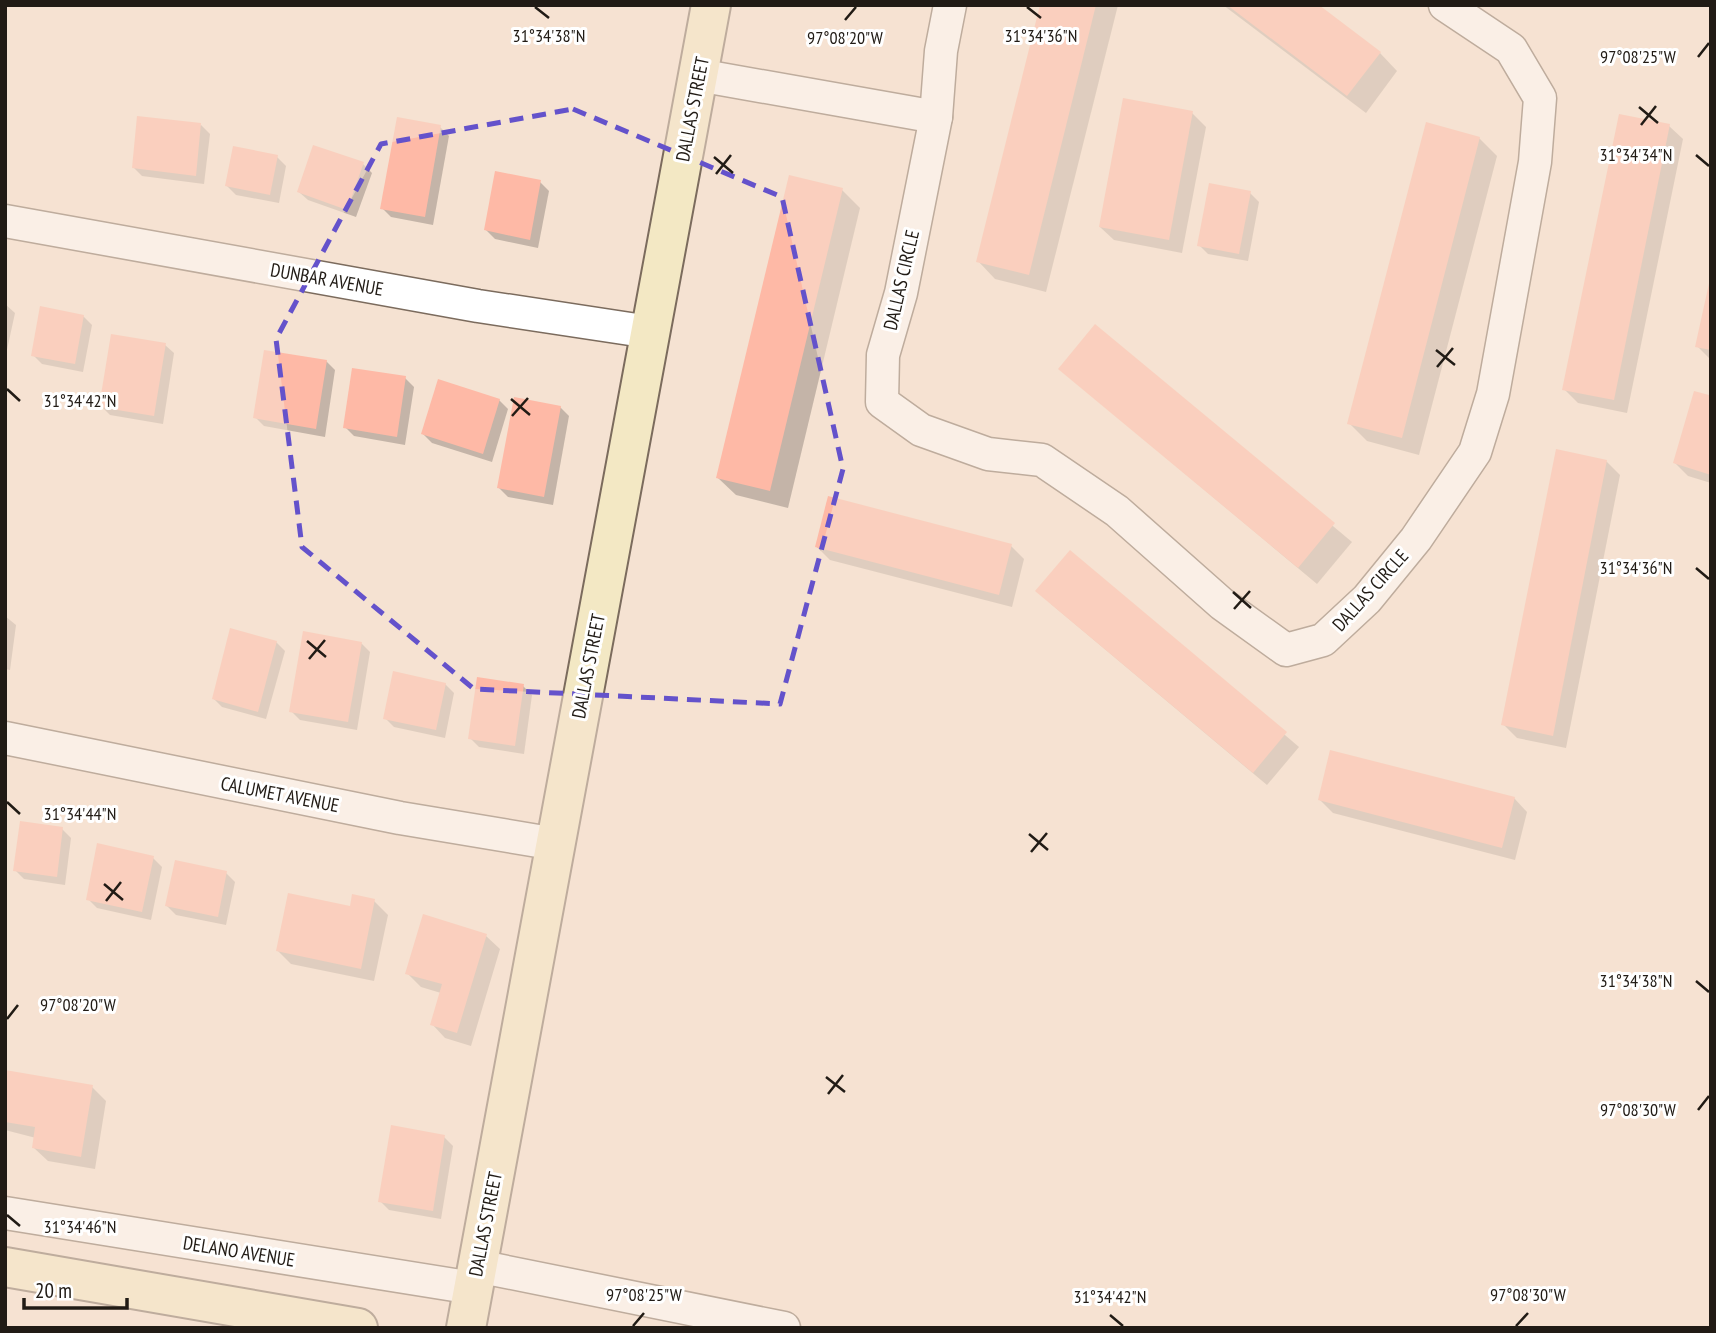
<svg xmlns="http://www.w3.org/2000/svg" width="1716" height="1333" viewBox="0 0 1716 1333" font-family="'PT Sans Narrow',sans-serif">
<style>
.shadow{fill:#0003}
.building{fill:#feb9a6}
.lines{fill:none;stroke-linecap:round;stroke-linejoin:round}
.street-casing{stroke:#7b6b5d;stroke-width:35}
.secondary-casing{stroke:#7b6b5d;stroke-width:42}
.street{stroke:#fff;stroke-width:32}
.secondary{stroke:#f3e8c4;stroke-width:38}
.marked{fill:none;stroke:#6452cb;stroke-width:5;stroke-dasharray:14 9;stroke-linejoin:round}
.ticks{fill:none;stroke:#211b15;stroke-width:2.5}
.labels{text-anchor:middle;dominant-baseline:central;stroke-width:6;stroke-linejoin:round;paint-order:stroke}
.street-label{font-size:19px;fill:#211b15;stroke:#fff}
.ticks-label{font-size:18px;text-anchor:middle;fill:#211b15;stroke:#fff;stroke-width:6;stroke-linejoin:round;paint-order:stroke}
</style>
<rect width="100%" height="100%" fill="#f5e2d2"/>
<g class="shadow">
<polygon points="1042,5 1118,5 1046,292 995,279 978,261"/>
<polygon points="1223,5 1316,5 1380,53 1397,71 1366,113"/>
<polygon points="1192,113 1206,127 1182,253 1114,240 1100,227"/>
<polygon points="201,125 210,134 204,184 142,176 133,167"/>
<polygon points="1669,126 1683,139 1627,413 1578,403 1564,389"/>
<polygon points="440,127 449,136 433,225 391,217 382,208"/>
<polygon points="1479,138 1497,156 1419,455 1367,441 1349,423"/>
<polygon points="277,157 286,166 279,203 236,195 227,186"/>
<polygon points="363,164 372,173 356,217 308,200 299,192"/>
<polygon points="540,182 549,191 538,248 495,239 486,230"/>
<polygon points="842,190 860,208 788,508 736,495 718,478"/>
<polygon points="1250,193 1259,202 1248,261 1208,254 1199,245"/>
<polygon points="1711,282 1711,360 1697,346"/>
<polygon points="5,304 15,313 5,359 6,351"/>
<polygon points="83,316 92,325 83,372 42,364 33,355"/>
<polygon points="1095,327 1352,542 1317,584 1060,369"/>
<polygon points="165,345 174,353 163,424 110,415 101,406"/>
<polygon points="326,361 335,370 325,437 264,426 255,417"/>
<polygon points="405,378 414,387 405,445 354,436 345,427"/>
<polygon points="1711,394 1711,483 1688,476 1675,463"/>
<polygon points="499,400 508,409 492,462 432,443 423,434"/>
<polygon points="560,407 569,416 553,505 508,497 499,488"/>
<polygon points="1606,461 1620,475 1566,748 1517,738 1503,724"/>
<polygon points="1011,546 1024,559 1012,607 830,560 817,547"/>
<polygon points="1070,552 1299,747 1267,785 1051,604"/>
<polygon points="5,616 16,625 10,670 5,669"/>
<polygon points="276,642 285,651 266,719 222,707 214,699"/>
<polygon points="361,643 370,652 357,730 300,720 291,711"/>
<polygon points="445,684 454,693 445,738 394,727 385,718"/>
<polygon points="523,686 532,695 524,754 479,747 470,738"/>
<polygon points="1514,798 1527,812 1515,860 1333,813 1320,800"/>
<polygon points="62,829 71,838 65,885 24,879 15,870"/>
<polygon points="153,858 162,867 151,920 97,908 88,899"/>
<polygon points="226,873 235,882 226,925 176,915 167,906"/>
<polygon points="374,901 388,915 374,981 291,964 278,951"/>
<polygon points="486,936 500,949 471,1046 445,1038 432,1024 441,993 421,987 407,973"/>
<polygon points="5,1072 92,1087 106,1101 95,1169 48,1161 34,1148 36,1138 5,1130"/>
<polygon points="444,1137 453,1146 441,1219 389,1210 380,1201"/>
</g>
<g class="building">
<polygon points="1040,5 1096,5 1029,275 976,262"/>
<polygon points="1227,5 1319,5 1381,52 1347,96"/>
<polygon points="1123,98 1193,111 1169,240 1099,227"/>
<polygon points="1619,114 1670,124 1614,400 1562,390"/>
<polygon points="137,116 201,123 196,176 132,168"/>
<polygon points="397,117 441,125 425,217 380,209"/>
<polygon points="1426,122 1480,137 1402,438 1347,424"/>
<polygon points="313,145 364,162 347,210 297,192"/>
<polygon points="233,146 278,155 270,195 225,186"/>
<polygon points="495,171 541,180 530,240 484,230"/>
<polygon points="789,175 843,188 770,491 716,478"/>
<polygon points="1209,183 1251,191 1239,254 1197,246"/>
<polygon points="1710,279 1711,279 1711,350 1695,347"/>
<polygon points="40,306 84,315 75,364 31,356"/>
<polygon points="1095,324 1335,523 1298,568 1058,369"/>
<polygon points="111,334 166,343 154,416 99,407"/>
<polygon points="264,350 327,360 316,429 253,418"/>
<polygon points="352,368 406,376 397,437 343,428"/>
<polygon points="438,379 500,399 483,454 421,434"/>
<polygon points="1711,390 1711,475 1673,463 1694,391 1709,395"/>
<polygon points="514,397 561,406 544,497 497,488"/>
<polygon points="1556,449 1607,460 1553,736 1501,725"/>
<polygon points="828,496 1012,544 999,595 815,547"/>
<polygon points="1070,550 1287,732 1253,773 1035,591"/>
<polygon points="230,628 277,641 258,712 212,699"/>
<polygon points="303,631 362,642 348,722 289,712"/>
<polygon points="393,671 446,683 436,730 383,719"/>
<polygon points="477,677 524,684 515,746 468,739"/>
<polygon points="1330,750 1515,797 1502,848 1318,800"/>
<polygon points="20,821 63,827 57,877 13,871"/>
<polygon points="97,843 154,856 142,912 86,900"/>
<polygon points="175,860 227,871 218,917 165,906"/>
<polygon points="288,893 350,906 352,894 375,899 361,969 276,951"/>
<polygon points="423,914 487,934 457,1033 430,1025 442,984 405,974"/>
<polygon points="5,1070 93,1085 81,1157 32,1148 35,1127 5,1122"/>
<polygon points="391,1125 445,1135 433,1211 378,1202"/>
</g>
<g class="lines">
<g class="street-casing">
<g id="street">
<polyline points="950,5 941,51 936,117 901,293 883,355 882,402 921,430 988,454 1042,460 1117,511 1222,604 1286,650 1323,640 1367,599 1416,539 1475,452 1493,394 1535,162 1540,98 1511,49 1445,5"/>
<polyline points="698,75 936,117"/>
<polyline points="5,221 478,306 650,332"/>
<polyline points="5,738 400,818 556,844"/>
<polyline points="5,1213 473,1288"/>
<polyline points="477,1266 784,1328"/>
</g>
</g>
<g class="secondary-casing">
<g id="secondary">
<polyline points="5,1267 358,1328"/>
<polyline points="466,1328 711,5"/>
</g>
</g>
<use href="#street" class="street"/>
<use href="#secondary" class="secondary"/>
</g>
<path d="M0 0H1716V1333H0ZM573 109 782 197 843 469 780 704 474 689 302 547 276 339 381 144Z" fill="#f5e2d2" fill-opacity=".55" fill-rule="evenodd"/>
<path class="marked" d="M573 109 782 197 843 469 780 704 474 689 302 547 276 339 381 144Z"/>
<path class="ticks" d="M535 7 549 18M1027 7 1041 18M845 20 856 7M1698 57 1709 43M1639 107 1658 123M1641 125 1656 106M1696 155 1709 166M714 157 733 173M716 174 731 155M1436 350 1455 365M1437 367 1453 348M7 389 20 401M511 399 530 415M512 416 528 398M1696 568 1709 579M1233 592 1251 608M1234 609 1250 591M307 641 326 657M309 659 325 640M7 802 20 814M1029 834 1048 850M1031 852 1047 833M104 884 123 900M106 901 121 882M1696 981 1709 992M7 1019 18 1005M826 1077 845 1092M828 1094 843 1075M1698 1110 1709 1096M7 1215 20 1226M1110 1315 1123 1326M633 1326 644 1313M1516 1326 1528 1313"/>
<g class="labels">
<g class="street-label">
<text transform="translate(692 109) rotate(-79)">DALLAS STREET</text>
<text transform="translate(327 279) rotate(10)">DUNBAR AVENUE</text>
<text transform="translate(901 280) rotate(-77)">DALLAS CIRCLE</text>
<text transform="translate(1370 590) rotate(-48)">DALLAS CIRCLE</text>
<text transform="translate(588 666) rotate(-79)">DALLAS STREET</text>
<text transform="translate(280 794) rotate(11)">CALUMET AVENUE</text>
<text transform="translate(485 1224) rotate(-79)">DALLAS STREET</text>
<text transform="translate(239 1251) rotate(9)">DELANO AVENUE</text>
</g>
</g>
<g class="ticks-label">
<text x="549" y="42">31°34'38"N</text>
<text x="1041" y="42">31°34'36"N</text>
<text x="845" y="44">97°08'20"W</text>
<text x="1638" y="63">97°08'25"W</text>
<text x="1636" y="161">31°34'34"N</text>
<text x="80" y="407">31°34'42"N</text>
<text x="1636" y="574">31°34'36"N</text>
<text x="80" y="820">31°34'44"N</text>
<text x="1636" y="987">31°34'38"N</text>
<text x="78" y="1011">97°08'20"W</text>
<text x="1638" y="1116">97°08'30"W</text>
<text x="80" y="1233">31°34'46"N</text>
<text x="644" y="1301">97°08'25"W</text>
<text x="1528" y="1301">97°08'30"W</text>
<text x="1110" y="1303">31°34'42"N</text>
</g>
<rect width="1716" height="1333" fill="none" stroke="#211b15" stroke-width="14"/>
<path d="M24 1298v10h103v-10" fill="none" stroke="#211b15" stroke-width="3.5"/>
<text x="35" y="1298" font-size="21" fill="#211b15" stroke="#ffffff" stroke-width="5" paint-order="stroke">20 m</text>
</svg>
